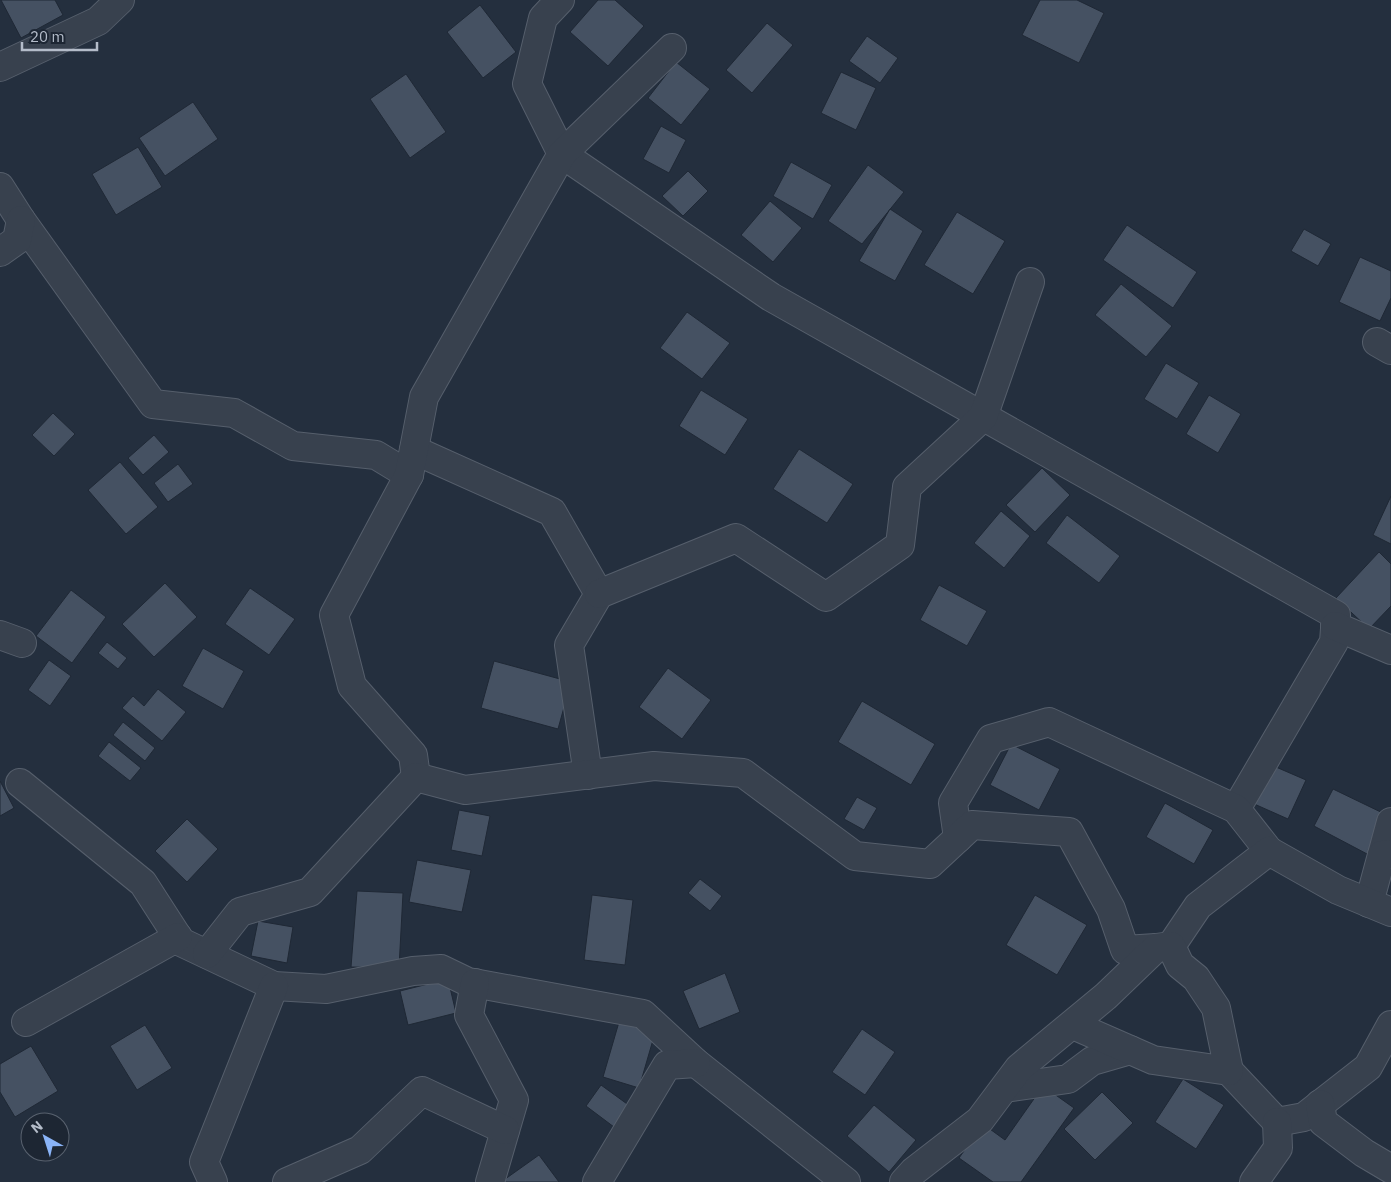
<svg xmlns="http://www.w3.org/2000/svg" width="1391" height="1182" viewBox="0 0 1391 1182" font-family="'IBM Plex Sans',sans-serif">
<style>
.building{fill:#455162;stroke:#1f2835}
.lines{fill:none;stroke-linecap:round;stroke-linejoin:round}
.minor-casing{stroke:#565f6c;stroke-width:30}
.minor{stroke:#38414e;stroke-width:28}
</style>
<rect width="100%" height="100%" fill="#242f3e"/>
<g class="building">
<polygon points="1,0 55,0 63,15 21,38"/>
<polygon points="598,0 615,0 644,26 608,66 570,32"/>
<polygon points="1040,0 1077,0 1104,13 1079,63 1022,35"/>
<polygon points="480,5 516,52 483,78 447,32"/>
<polygon points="767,23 793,45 752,93 726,70"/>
<polygon points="867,36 898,58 880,83 849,61"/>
<polygon points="676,62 710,89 681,125 648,98"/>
<polygon points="841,72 876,88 856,130 821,113"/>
<polygon points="406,74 446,132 410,158 370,99"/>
<polygon points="193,102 218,139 165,176 139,138"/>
<polygon points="661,126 686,140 669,173 643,159"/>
<polygon points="138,147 162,187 116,215 92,174"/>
<polygon points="791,162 832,185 813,219 773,196"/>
<polygon points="868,165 904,192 862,244 828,221"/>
<polygon points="688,171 708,191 683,216 662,196"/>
<polygon points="770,201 802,228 773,262 741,235"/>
<polygon points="890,209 923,231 895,281 859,261"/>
<polygon points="957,212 1005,241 973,294 924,265"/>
<polygon points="1127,225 1197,272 1173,308 1103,260"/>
<polygon points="1304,229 1331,244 1318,266 1291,251"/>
<polygon points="1360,257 1391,271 1391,298 1380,321 1339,302"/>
<polygon points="1121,284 1172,326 1146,357 1095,315"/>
<polygon points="687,312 730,343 702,379 660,348"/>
<polygon points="1166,363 1199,383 1177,419 1144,399"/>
<polygon points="701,390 748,419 725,455 679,426"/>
<polygon points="1209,395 1241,414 1218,453 1186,434"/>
<polygon points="53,413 75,434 54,456 32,435"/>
<polygon points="154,435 169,452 143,475 128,458"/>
<polygon points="799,449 853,484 827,523 773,489"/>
<polygon points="120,462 158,507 126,534 88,490"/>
<polygon points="178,464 193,484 168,502 154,483"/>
<polygon points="1042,468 1070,495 1035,532 1006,505"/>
<polygon points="1391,496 1391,544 1373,535"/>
<polygon points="1001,511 1030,536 1004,568 974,543"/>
<polygon points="1067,515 1120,556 1099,583 1046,543"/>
<polygon points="1379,552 1391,564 1391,606 1369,629 1336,598"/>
<polygon points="165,583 197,617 154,657 122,624"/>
<polygon points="939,585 987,611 967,646 920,620"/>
<polygon points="250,588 295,619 269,655 225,624"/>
<polygon points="71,590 106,617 72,663 36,636"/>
<polygon points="107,642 127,658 118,669 98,653"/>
<polygon points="203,648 244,671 223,709 182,686"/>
<polygon points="49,660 71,676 50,706 28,690"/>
<polygon points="494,661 571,682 558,729 481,708"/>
<polygon points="668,668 711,700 682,739 639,707"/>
<polygon points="158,689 186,712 162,741 122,708 133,696 144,706"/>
<polygon points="862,701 935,744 911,785 838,742"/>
<polygon points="123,722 155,748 145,761 113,735"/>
<polygon points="109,742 141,768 130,781 98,756"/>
<polygon points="1011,744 1060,769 1039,810 990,785"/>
<polygon points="1269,764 1306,780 1288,819 1252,803"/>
<polygon points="0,781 14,808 0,816"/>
<polygon points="1333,789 1389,816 1369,855 1314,826"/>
<polygon points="857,797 877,808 864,830 844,819"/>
<polygon points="1165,803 1213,830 1194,864 1146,837"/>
<polygon points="459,810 490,816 482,856 451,850"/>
<polygon points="187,819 218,849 187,882 155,851"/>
<polygon points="417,860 471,870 462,912 409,902"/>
<polygon points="700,879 722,896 710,911 688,893"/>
<polygon points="357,891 403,893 399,968 351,967"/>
<polygon points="592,895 633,900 625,965 584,960"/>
<polygon points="1035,895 1087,925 1057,975 1006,945"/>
<polygon points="258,921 293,927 287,963 251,956"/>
<polygon points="725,973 740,1012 699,1029 683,991"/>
<polygon points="448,979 456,1013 408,1025 400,991"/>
<polygon points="619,1022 655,1033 639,1088 603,1077"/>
<polygon points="145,1025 172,1068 137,1090 110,1046"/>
<polygon points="862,1029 895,1052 865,1095 832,1072"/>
<polygon points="31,1046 58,1091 15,1117 0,1092 0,1064"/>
<polygon points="1183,1079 1224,1105 1196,1149 1155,1122"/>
<polygon points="601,1085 634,1109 618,1130 586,1106"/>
<polygon points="1043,1086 1074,1108 1021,1182 993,1182 959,1158 983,1124 1005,1140"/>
<polygon points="1102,1092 1133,1123 1095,1160 1064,1129"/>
<polygon points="874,1105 916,1140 889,1172 847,1136"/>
<polygon points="539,1155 559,1182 501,1182"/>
</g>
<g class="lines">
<g class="minor-casing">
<g id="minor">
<polyline points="560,0 543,18 527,84 562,154 771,297 1336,615 1334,642 1236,809"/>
<polyline points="0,67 98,21 120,0"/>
<polyline points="0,187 21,220 153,404 234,413 293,446 376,455 409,475"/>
<polyline points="0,252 17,240 21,220"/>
<polyline points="1377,342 1391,350"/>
<polyline points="414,450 552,512 599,594 569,645 588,775"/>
<polyline points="599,594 736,538 826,597 900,545 907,487 983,417 1030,282"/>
<polyline points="1335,626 1391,650"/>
<polyline points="0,635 22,643"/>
<polyline points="416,777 413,755 352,686 334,615 409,475 424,397 562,154 672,48"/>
<polyline points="20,783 143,883 181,942 274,986 326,989 413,971 441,969 468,982 643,1014 696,1063 846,1182"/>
<polyline points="958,838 953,803 991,739 1049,722 1236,809 1269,851"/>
<polyline points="1382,855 1391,822"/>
<polyline points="1369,903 1382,855 1391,854"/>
<polyline points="1171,946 1198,906 1269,851 1338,890 1391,912"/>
<polyline points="207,954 240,912 310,892 416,777 465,790 654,766 743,773 855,856 930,864 972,825 1069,832 1111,909 1125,950 1156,948"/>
<polyline points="475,983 469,1015 514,1100 490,1182"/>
<polyline points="26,1022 178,937"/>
<polyline points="1229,1071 1277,1122 1304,1117 1368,1067 1391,1025"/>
<polyline points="1005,1088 1068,1079 1092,1061 1130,1050"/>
<polyline points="1320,1104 1323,1122 1364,1153 1391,1169"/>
<polyline points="213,1182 204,1162 274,986"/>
<polyline points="287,1182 360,1150 422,1091 505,1130"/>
<polyline points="597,1182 667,1065 696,1063"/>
<polyline points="904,1182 914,1171 980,1120 1019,1068 1106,996 1156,948 1171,946 1180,965 1196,978 1216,1008 1229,1071 1153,1060 1073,1025"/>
<polyline points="1254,1182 1278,1148 1277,1122"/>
</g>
</g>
<use href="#minor" class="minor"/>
</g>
<g transform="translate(45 1137) rotate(321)"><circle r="24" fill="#1d2633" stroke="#59626f"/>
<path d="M0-4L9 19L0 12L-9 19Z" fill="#8ab4f8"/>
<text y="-8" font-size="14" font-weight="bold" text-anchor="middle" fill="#b4bcc9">N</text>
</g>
<path d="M22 42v8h75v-8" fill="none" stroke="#b4bcc9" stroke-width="2.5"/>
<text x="30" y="42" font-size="15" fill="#b4bcc9" stroke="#1d2633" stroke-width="4" paint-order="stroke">20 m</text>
</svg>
